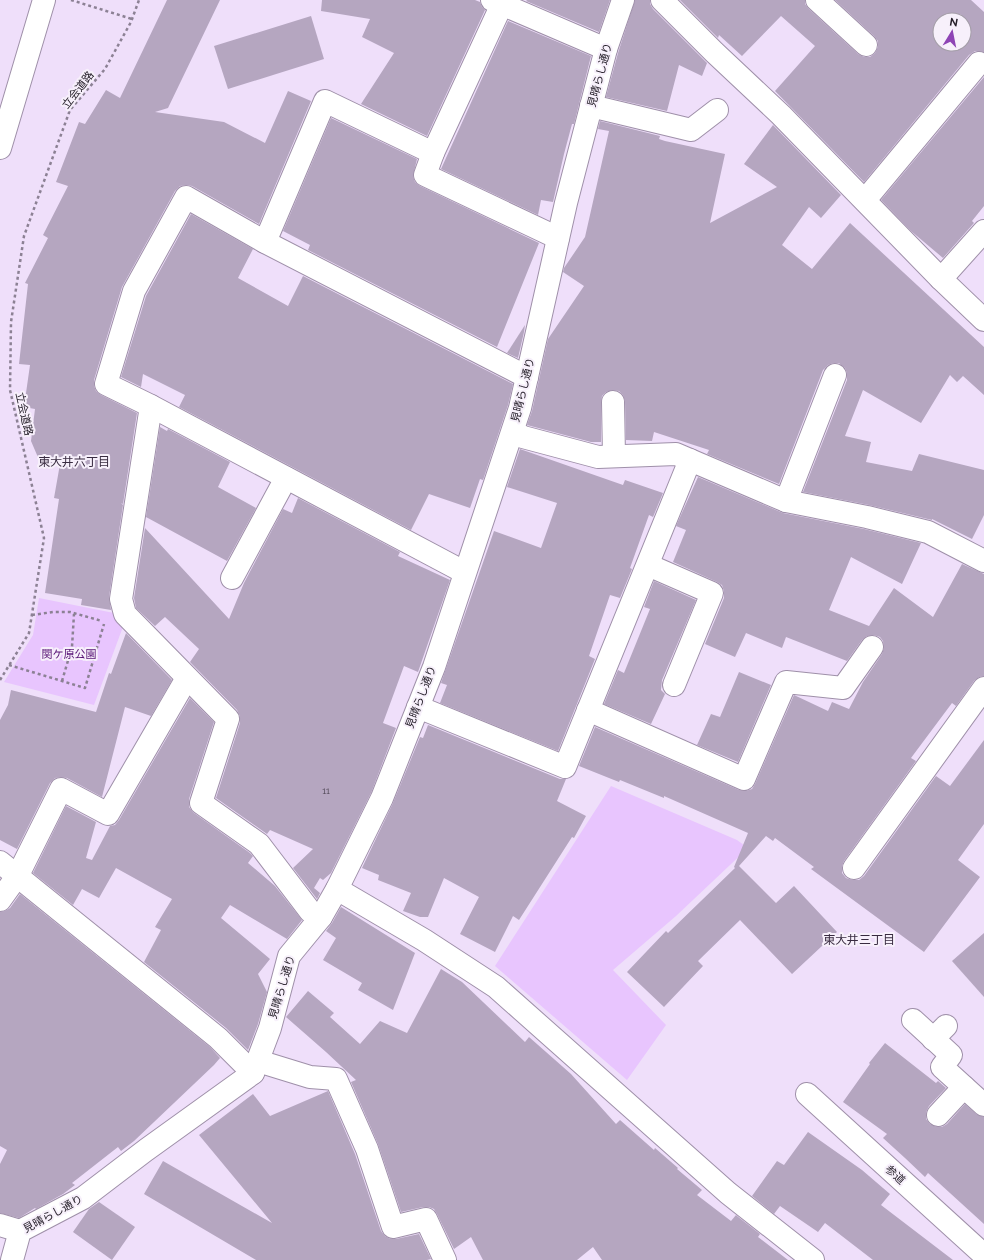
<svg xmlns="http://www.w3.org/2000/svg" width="984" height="1260" viewBox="0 0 984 1260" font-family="Raleway,'Noto Sans JP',sans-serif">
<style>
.green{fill:#e8c5fe}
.building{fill:#b5a6c0;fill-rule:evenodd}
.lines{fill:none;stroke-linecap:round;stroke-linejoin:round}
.minor-casing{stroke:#9f90a9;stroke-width:24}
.path{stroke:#8c8194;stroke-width:2.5;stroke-dasharray:3 3;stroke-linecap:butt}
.minor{stroke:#fff;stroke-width:22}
.labels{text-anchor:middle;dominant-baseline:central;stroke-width:4;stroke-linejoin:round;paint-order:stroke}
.number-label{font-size:9px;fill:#4a4250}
.street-label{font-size:11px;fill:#26202a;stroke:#f7f0fb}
.park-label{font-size:11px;fill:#561274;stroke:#f7f0fb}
.neighbourhood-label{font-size:12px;fill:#382b40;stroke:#f7f0fb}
</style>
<rect width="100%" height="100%" fill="#efdffa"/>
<g class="green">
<polygon points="39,598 114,613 124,624 94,705 4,682 33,635"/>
<polygon points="611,786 737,840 748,848 676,916 613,970 666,1025 627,1080 495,966"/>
</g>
<g class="building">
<polygon points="167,0 220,0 168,108 155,112 224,122 265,143 288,91 311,101 259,224 192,186 186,185 180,186 175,191 122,287 94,380 94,386 96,391 101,395 137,413 123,504 121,503 123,505 109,597 111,610 81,605 82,599 45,593 59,499 54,498 60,464 40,462 31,441 35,409 24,407 30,365 19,364 28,284 25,283 48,238 43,235 68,186 56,182 79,122 85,124 106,90 120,98"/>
<polygon points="322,0 475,0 480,2 482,7 485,10 427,136 361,104 394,53 362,37 370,19 321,11"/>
<polygon points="527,0 610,0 599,32 526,1"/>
<polygon points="635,0 650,0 650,4 653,9 707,63 702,76 679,65 667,111 606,97 618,53"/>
<path d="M680 0H805V4L809 9 858 54 864 57H870L875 53 878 47V41L874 36 835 0H971L984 12V52L975 51 969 55 864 182 775 91 815 46 781 16 742 56 719 35 718 38ZM940 20H964V44H940Z"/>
<polygon points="311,16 324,59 228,89 214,46"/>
<polygon points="508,21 591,56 574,124 572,124 564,154 553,202 541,200 538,215 441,169"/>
<polygon points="984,77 984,206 972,221 974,223 943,258 911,231 881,200"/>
<polygon points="331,118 417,159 413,176 415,182 420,186 539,243 497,347 308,250 310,245 283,231"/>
<polygon points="600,121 660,136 659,139 665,141 725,154 710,223 777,187 744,164 773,125 841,195 821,218 809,207 782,245 812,269 850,223 984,347 984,395 963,376 957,382 950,375 921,423 863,390 845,436 871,442 866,462 912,471 919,454 984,470 984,515 972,539 932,519 932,520 869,505 803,492 847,380 847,373 845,368 839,363 833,363 828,365 823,370 779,484 707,454 709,450 654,432 652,441 626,440 625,401 623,395 619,391 613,390 606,392 602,396 601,402 601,442 591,442 527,425 532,411 548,339 584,286 563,272 564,268 585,237 609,131 598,129"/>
<polygon points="191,214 253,249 238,278 288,306 303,276 513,384 508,405 483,480 480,479 470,508 429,494 411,530 179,407 185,395 143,374 141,387 121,377 146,296"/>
<polygon points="525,325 524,332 518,358 507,353"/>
<polygon points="160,427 167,431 168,429 230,462 218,487 256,508 227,561 146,517"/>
<polygon points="520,449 623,485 625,480 663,493 653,517 649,515 630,568 632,569 620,598 610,595 589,656 595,659 558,751 440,703 447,685 441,683 494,531 541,548 557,503 507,487"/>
<polygon points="698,477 783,513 864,529 921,543 902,584 851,557 829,610 869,626 894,588 933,617 962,564 984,574 984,676 979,677 974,681 956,706 952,703 911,758 916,761 844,861 842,866 842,873 846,878 852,880 859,880 864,876 936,776 950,786 984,740 984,824 958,860 980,877 924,952 811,869 814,867 775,838 773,841 766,836 739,866 776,903 794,886 837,932 792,974 740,920 698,961 703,966 664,1007 627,972 666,931 668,933 735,868 734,867 748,833 664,796 664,798 620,780 619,782 579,766 595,727 739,790 746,791 752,789 755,784 794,695 828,711 832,702 849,709 863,682 882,654 884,648 883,641 880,637 874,635 867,636 862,640 847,661 786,637 782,648 746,633 735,657 705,644 724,598 724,591 722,585 717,582 673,562 686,530 676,526"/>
<polygon points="298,498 400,552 398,556 450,580 418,672 404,666 383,723 396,728 371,793 331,873 323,880 320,878 314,888 320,893 317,899 293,868 313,849 270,830 267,834 216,798 240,723 240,716 237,710 190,662 199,649 165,617 155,626 136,608 134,598 145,528 229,619 244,583 283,509 292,513"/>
<polygon points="654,581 696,600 662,680 661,690 665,694 651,724 604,704 618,670 624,673 650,609 644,607"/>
<polygon points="126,633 172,680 151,716 125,707 102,797 67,778 61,777 55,778 50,783 17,849 0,840 0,720 8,705 11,690 96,712 109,673 111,674"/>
<polygon points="739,672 771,685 738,762 697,745 711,714 720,717"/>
<polygon points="190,698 214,722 189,799 189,807 194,813 250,853 253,856 248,863 275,886 302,920 287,939 230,905 221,918 270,959 258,974 267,992 258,1024 248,1050 226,1028 144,962 161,930 155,927 172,899 116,868 99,898 82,889 73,905 33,873 66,806 96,822 86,858 92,860 110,826 115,825 119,820"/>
<polygon points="428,725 560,779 566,779 557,801 586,816 574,838 572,837 519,920 513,916 495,952 460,934 479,897 444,878 428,917 420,917 403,911 411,893 378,880 379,875 362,868 393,803 420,737 423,738"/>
<polygon points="20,894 210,1047 220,1058 214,1065 134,1141 121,1151 118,1147 72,1183 75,1185 63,1194 36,1209 35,1208 19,1218 0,1213 0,1164 7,1150 0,1146 0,912 5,911 10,908"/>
<polygon points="341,907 415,953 393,1010 358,990 362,983 323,960 336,938 326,931 332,923"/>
<polygon points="984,933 984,997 952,961"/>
<polygon points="441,969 462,982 525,1042 529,1037 571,1074 616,1124 620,1120 654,1150 655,1148 678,1168 677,1169 702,1190 697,1195 731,1221 736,1215 737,1216 760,1234 758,1237 788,1260 602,1260 593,1247 577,1260 483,1260 471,1237 454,1249 437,1214 434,1209 429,1207 423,1207 401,1212 378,1144 351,1082 356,1080 326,1052 286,1017 308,991 334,1013 330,1017 360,1044 380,1021 407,1033"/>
<polygon points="885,1043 936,1083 938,1081 946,1088 929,1106 926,1112 926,1119 930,1124 936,1127 942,1127 947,1124 965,1104 976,1114 984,1117 984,1224 928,1173 925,1177 905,1158 883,1138 887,1134 843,1102 870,1064 869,1063"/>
<polygon points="328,1091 355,1154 381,1231 385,1236 390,1239 396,1239 419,1234 431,1259 427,1260 256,1260 144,1194 163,1161 272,1223 199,1135 253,1094 270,1116"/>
<polygon points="808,1132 862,1170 890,1194 881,1205 953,1260 873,1260 825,1223 818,1232 780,1206 774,1214 752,1196 777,1161 784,1165"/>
<polygon points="99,1202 135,1227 112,1260 73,1232 89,1209"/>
</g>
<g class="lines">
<g class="minor-casing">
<g id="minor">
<polyline points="492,0 606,49"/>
<polyline points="662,0 714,52 781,115 941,279 984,320"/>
<polyline points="817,0 866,45"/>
<polyline points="591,106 691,130 717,110"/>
<polyline points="0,148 44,0"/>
<polyline points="433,153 425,175 558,238"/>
<polyline points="865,200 979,63"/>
<polyline points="265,242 325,101 433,153 502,4"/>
<polyline points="941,279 984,231"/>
<polyline points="613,402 614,456"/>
<polyline points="151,406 121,599 125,614 228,719 201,803 259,844 310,911 321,917"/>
<polyline points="513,431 523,437 598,457 676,454 786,501 867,517 928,532 984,561"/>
<polyline points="786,501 835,375"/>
<polyline points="648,565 712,593 674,685"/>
<polyline points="464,572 151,406 106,384 134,291 186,197 265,242 527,377"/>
<polyline points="232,578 286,478"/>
<polyline points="418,707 565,767 690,460"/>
<polyline points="588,710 744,779 786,682 843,688 872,647"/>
<polyline points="0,862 218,1038 253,1073"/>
<polyline points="854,868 984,688"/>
<polyline points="337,889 424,940 496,987 728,1193 813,1260"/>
<polyline points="0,900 18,875 61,789 108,814 187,678"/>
<polyline points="913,1020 951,1055 942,1067 984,1105"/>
<polyline points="933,1039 946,1026"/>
<polyline points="258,1061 310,1077 336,1079 367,1149 393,1227 426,1219 445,1260"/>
<polyline points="807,1094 984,1255"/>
<polyline points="938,1115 964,1087"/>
<polyline points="0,1225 20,1231"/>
<polyline points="12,1260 20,1231 83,1198 146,1150 253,1073 270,1028 289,956 321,917 337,889 382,798 434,667 520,408 566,203 606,49 623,0"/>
</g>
</g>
<g class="path">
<polyline points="71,0 132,19"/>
<polyline points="32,615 53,612 70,612 102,621"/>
<polyline points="9,665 85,688 104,624"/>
<polyline points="0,680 29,633 44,538 10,390 11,322 24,236 70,110 105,69 131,22 139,0"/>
<polyline points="62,681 72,647 74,614"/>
</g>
<use href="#minor" class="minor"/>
</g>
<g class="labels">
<g class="number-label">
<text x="326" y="791">11</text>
</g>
<g class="street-label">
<text transform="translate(600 75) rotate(-75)">見晴らし通り</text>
<text transform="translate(78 90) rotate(-52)">立会道路</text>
<text transform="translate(523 390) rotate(-76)">見晴らし通り</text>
<text transform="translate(24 414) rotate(77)">立会道路</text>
<text transform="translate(421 697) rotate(-69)">見晴らし通り</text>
<text transform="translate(282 987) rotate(-73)">見晴らし通り</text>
<text transform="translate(895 1175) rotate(42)">参道</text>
<text transform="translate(53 1214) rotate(-29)">見晴らし通り</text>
</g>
<g class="park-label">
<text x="69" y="654">関ケ原公園</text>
</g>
<g class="neighbourhood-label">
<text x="74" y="462">東大井六丁目</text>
<text x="859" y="940">東大井三丁目</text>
</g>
</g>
<g transform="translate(952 32) rotate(10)"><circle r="19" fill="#f7f0fb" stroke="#a39da7"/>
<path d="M0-3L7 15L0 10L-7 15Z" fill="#8e44b5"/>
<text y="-6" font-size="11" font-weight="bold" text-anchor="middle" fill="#26202a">N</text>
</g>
</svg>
